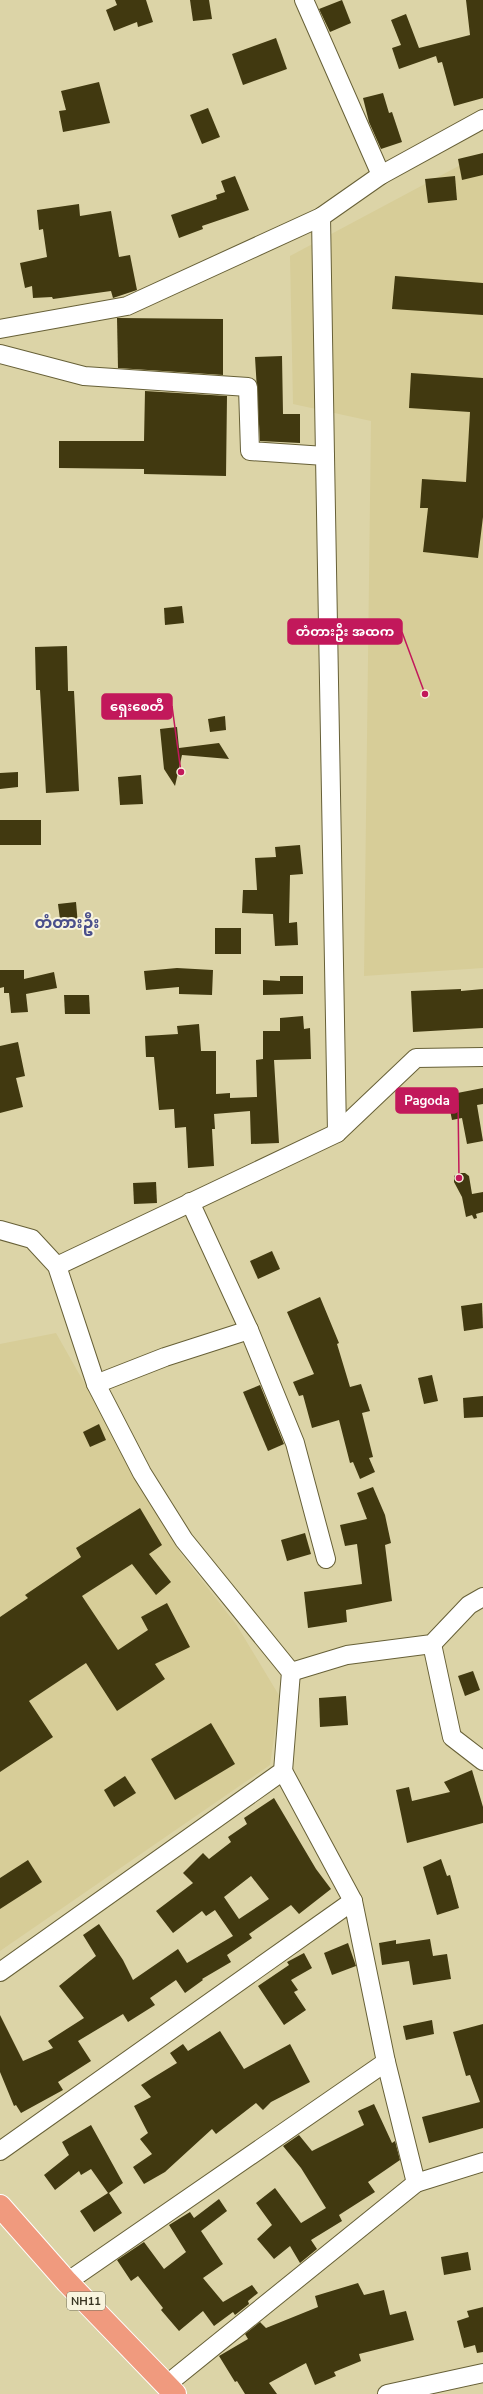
<svg xmlns="http://www.w3.org/2000/svg" width="483" height="2394" viewBox="0 0 483 2394" font-family="'Nunito Sans','Noto Sans Myanmar',sans-serif">
<style>
.built{fill:#d7cd98}
.building{fill:#413910;fill-rule:evenodd}
.lines{fill:none;stroke-linecap:round;stroke-linejoin:round}
.minor-casing{stroke:#676037;stroke-width:20}
.trunk-casing{stroke:#fff;stroke-width:24}
.minor{stroke:#fff;stroke-width:18}
.trunk{stroke:#f09a7e;stroke-width:22}
.labels{text-anchor:middle;dominant-baseline:central;stroke-width:4;stroke-linejoin:round;paint-order:stroke}
.shield{fill:#f8f4de;stroke:#716e5a;stroke-width:1}
.shield-label{font-size:11px;font-weight:bold;fill:#373422}
.district-label{font-size:16px;font-weight:bold;fill:#4a4f8c;stroke:#f8f4de}
.leader{fill:none;stroke:#c2185b;stroke-width:1.5}
.callout-dot{fill:#c2185b;stroke:#f8f4de;stroke-width:1.5}
.callout{fill:#c2185b;stroke:#c2185b;stroke-width:1.5}
.callout-label{font-size:13px;text-anchor:middle;font-weight:bold;fill:#fff}
</style>
<rect width="100%" height="100%" fill="#dcd4a7"/>
<g class="built">
<polygon points="483,153 483,968 364,976 371,421 293,404 290,256"/>
<polygon points="56,1333 181,1554 236,1624 280,1697 270,1765 0,1951 0,1344"/>
</g>
<g class="building">
<polygon points="115,0 146,0 153,22 138,27 137,22 114,31 106,10 117,5"/>
<polygon points="190,0 209,0 212,19 193,21"/>
<polygon points="342,0 351,23 330,32 319,9"/>
<polygon points="466,0 483,0 483,98 454,106 442,62 438,63 436,56 399,69 392,48 401,45 391,20 406,14 419,48 470,35"/>
<polygon points="276,38 287,69 243,85 232,54"/>
<polygon points="99,82 110,123 63,132 59,111 66,110 61,91"/>
<polygon points="383,93 389,113 392,112 402,142 381,149 369,122 363,98"/>
<polygon points="208,108 220,137 202,144 190,115"/>
<polygon points="483,153 483,175 462,180 458,159"/>
<polygon points="235,176 249,210 202,226 203,229 179,238 171,215 217,199 216,195 225,192 221,181"/>
<polygon points="455,176 457,200 428,203 425,179"/>
<polygon points="79,204 80,216 111,211 119,257 130,255 137,290 113,298 111,291 53,299 52,297 33,298 32,286 25,288 20,263 47,257 43,229 39,230 37,210"/>
<polygon points="395,276 483,283 483,315 392,309"/>
<polygon points="117,318 223,319 223,375 118,368"/>
<polygon points="282,356 283,414 300,414 300,443 260,441 255,357"/>
<polygon points="411,373 483,378 483,517 478,558 423,552 428,508 420,508 422,479 466,482 470,412 409,408"/>
<polygon points="145,391 227,396 226,476 144,474 144,469 59,468 59,441 144,441"/>
<polygon points="182,606 184,623 165,625 164,608"/>
<polygon points="67,646 68,691 74,691 79,791 46,793 40,690 36,690 35,647"/>
<polygon points="225,716 226,730 210,732 208,719"/>
<polygon points="177,727 179,748 219,743 229,759 182,755 175,786 164,769 160,729"/>
<polygon points="18,772 18,787 0,789 0,773"/>
<polygon points="141,775 143,804 120,805 118,777"/>
<rect x="0" y="820" width="41" height="25"/>
<polygon points="300,845 303,874 290,875 289,923 297,922 298,945 275,946 273,914 242,913 243,890 257,890 255,858 276,857 275,847"/>
<polygon points="76,902 78,925 61,927 58,904"/>
<rect x="215" y="928" width="26" height="26"/>
<polygon points="177,968 213,970 212,995 179,994 179,987 146,990 144,971"/>
<polygon points="0,970 24,970 24,979 54,972 57,988 26,994 28,1012 11,1013 9,993 4,993 4,987 0,988"/>
<polygon points="280,976 303,976 303,994 263,995 263,980 280,981"/>
<polygon points="461,989 461,991 483,989 483,1028 413,1032 411,991"/>
<polygon points="64,995 89,995 90,1014 65,1014"/>
<polygon points="303,1016 304,1029 310,1028 311,1059 274,1060 279,1143 251,1144 250,1111 214,1114 215,1129 212,1129 214,1166 188,1168 186,1127 175,1128 174,1109 159,1110 154,1057 146,1057 145,1036 178,1034 177,1026 199,1024 201,1051 216,1051 216,1094 230,1093 230,1098 257,1097 256,1060 263,1059 263,1031 280,1031 280,1018"/>
<polygon points="18,1042 25,1076 16,1078 23,1107 0,1113 0,1046"/>
<polygon points="483,1088 483,1104 477,1105 483,1141 467,1144 462,1118 452,1120 447,1095"/>
<polygon points="459,1173 465,1173 469,1176 472,1194 483,1192 483,1212 476,1214 477,1218 474,1219 472,1215 466,1217 462,1197 454,1182 454,1176"/>
<polygon points="156,1182 157,1203 134,1204 133,1183"/>
<polygon points="272,1251 280,1269 258,1279 250,1261"/>
<polygon points="320,1297 339,1343 337,1344 350,1387 361,1384 370,1411 362,1413 373,1457 369,1458 375,1472 360,1479 353,1462 350,1463 339,1420 312,1428 303,1395 299,1396 293,1382 314,1374 287,1312"/>
<polygon points="482,1303 483,1328 464,1331 461,1306"/>
<polygon points="432,1375 438,1401 424,1404 418,1378"/>
<polygon points="260,1385 284,1444 268,1451 243,1392"/>
<polygon points="483,1396 483,1417 464,1418 463,1398"/>
<polygon points="99,1424 106,1440 90,1447 83,1432"/>
<polygon points="373,1487 385,1515 391,1543 385,1545 392,1601 346,1610 347,1622 308,1628 304,1592 362,1584 357,1544 345,1546 340,1525 367,1519 357,1493"/>
<polygon points="140,1508 162,1545 149,1554 171,1582 156,1595 132,1564 82,1596 118,1650 148,1630 141,1617 167,1603 190,1647 155,1664 165,1679 117,1711 86,1663 29,1701 53,1737 0,1772 0,1617 28,1598 25,1595 81,1557 76,1548"/>
<polygon points="305,1533 311,1554 287,1561 281,1540"/>
<polygon points="473,1671 480,1690 465,1696 458,1676"/>
<polygon points="346,1696 348,1725 320,1727 319,1698"/>
<polygon points="211,1723 235,1764 175,1800 151,1759"/>
<polygon points="472,1770 483,1807 483,1823 407,1843 396,1790 409,1787 412,1801 450,1792 444,1782"/>
<polygon points="125,1776 136,1793 114,1807 104,1790"/>
<path d="M274 1798 316 1869 331 1889 299 1914 291 1905 249 1934 252 1938 227 1955 231 1962 202 1979 203 1980 185 1993 176 1980 150 1998 155 2005 128 2022 123 2014 78 2041 91 2061 58 2082 63 2090 21 2113 16 2105 14 2106 0 2072V2015L23 2061 53 2048 48 2041 84 2018 59 1986 96 1956 83 1935 99 1924 123 1960 133 1980 178 1949 187 1963 233 1936 215 1910 206 1916 202 1911 173 1933 156 1911 193 1883 183 1873 203 1853 209 1859 231 1842 228 1837 247 1824 244 1818ZM251 1876 269 1899 239 1919 224 1897Z"/>
<polygon points="441,1859 447,1876 450,1875 459,1908 437,1915 423,1867"/>
<polygon points="28,1860 42,1882 0,1909 0,1878"/>
<polygon points="430,1939 433,1956 447,1954 451,1979 413,1985 409,1961 382,1965 379,1943 396,1940 396,1944"/>
<polygon points="348,1943 356,1966 332,1975 324,1953"/>
<polygon points="304,1953 312,1968 291,1980 298,1990 294,1992 306,2010 284,2025 258,1986 289,1965 287,1962"/>
<polygon points="432,2020 434,2034 406,2040 403,2026"/>
<polygon points="483,2024 483,2128 429,2143 422,2117 480,2102 470,2075 466,2076 453,2032"/>
<polygon points="220,2031 244,2069 290,2044 310,2082 271,2102 263,2110 256,2103 216,2134 212,2129 165,2172 144,2184 133,2167 152,2154 140,2139 148,2133 134,2106 151,2097 141,2085 177,2063 170,2053 183,2044 188,2051"/>
<polygon points="374,2104 392,2143 395,2141 400,2160 368,2182 375,2192 339,2215 342,2221 311,2240 317,2249 300,2263 290,2246 274,2259 257,2239 272,2225 256,2203 275,2188 301,2223 326,2208 301,2168 283,2146 299,2135 312,2151 364,2125 358,2111"/>
<polygon points="91,2125 123,2183 109,2193 122,2213 94,2232 80,2211 108,2193 91,2169 81,2175 79,2171 55,2190 44,2175 69,2155 62,2142"/>
<polygon points="219,2199 227,2211 201,2231 223,2264 203,2278 223,2302 252,2285 258,2293 248,2301 249,2304 235,2315 233,2312 214,2326 203,2311 179,2331 161,2310 163,2308 138,2276 131,2281 117,2260 144,2242 164,2269 186,2252 169,2225 190,2212 194,2218"/>
<polygon points="468,2252 471,2270 444,2275 441,2257"/>
<polygon points="358,2283 364,2295 384,2290 390,2315 406,2311 414,2340 359,2354 361,2361 334,2372 336,2376 315,2385 306,2363 269,2383 277,2394 245,2394 237,2381 235,2382 219,2356 248,2339 245,2334 260,2322 266,2328 318,2307 315,2296"/>
<polygon points="483,2307 483,2352 477,2353 475,2345 464,2348 457,2321 469,2317 467,2311"/>
</g>
<g class="lines">
<g class="minor-casing">
<g id="minor">
<polyline points="304,0 381,175"/>
<polyline points="321,217 325,456"/>
<polyline points="0,329 127,306 321,217 381,175 483,119"/>
<polyline points="0,354 84,376 248,387 250,451 325,456 337,1133"/>
<polyline points="190,1202 249,1330 295,1443 326,1559"/>
<polyline points="0,1230 32,1239 57,1266 96,1384 142,1473 184,1540 291,1672 283,1771 0,1972"/>
<polyline points="57,1266 337,1133 416,1058 483,1057"/>
<polyline points="96,1384 165,1357 249,1330"/>
<polyline points="432,1644 452,1737 483,1761"/>
<polyline points="291,1672 347,1655 432,1644 469,1605 483,1597"/>
<polyline points="283,1771 353,1901"/>
<polyline points="386,2062 416,2183 483,2162"/>
<polyline points="0,2151 353,1901 386,2062 67,2282"/>
<polyline points="166,2385 416,2183"/>
<polyline points="387,2394 483,2373"/>
</g>
</g>
<g class="trunk-casing">
<polyline id="trunk" points="0,2206 67,2282 175,2394"/>
</g>
<use href="#minor" class="minor"/>
<use href="#trunk" class="trunk"/>
</g>
<g class="labels">
<rect class="shield" x="67" y="2292" width="38" height="18" rx="3"/>
<g class="shield-label">
<text x="86" y="2301">NH11</text>
</g>
<g class="district-label">
<text x="67" y="923">တံတားဦး</text>
</g>
</g>
<path class="leader" d="M425 694L402 632M181 772L172 706M459 1178L458 1100"/>
<g class="callout-dot">
<circle cx="425" cy="694" r="4"/>
<circle cx="181" cy="772" r="4"/>
<circle cx="459" cy="1178" r="4"/>
</g>
<g class="callout">
<rect x="288" y="619" width="114" height="25" rx="4"/>
<rect x="102" y="694" width="70" height="25" rx="4"/>
<rect x="396" y="1088" width="62" height="25" rx="4"/>
</g>
<g class="callout-label">
<text x="345" y="636">တံတားဦး အထက</text>
<text x="137" y="711">ရှေးစေတီ</text>
<text x="427" y="1105">Pagoda</text>
</g>
</svg>
